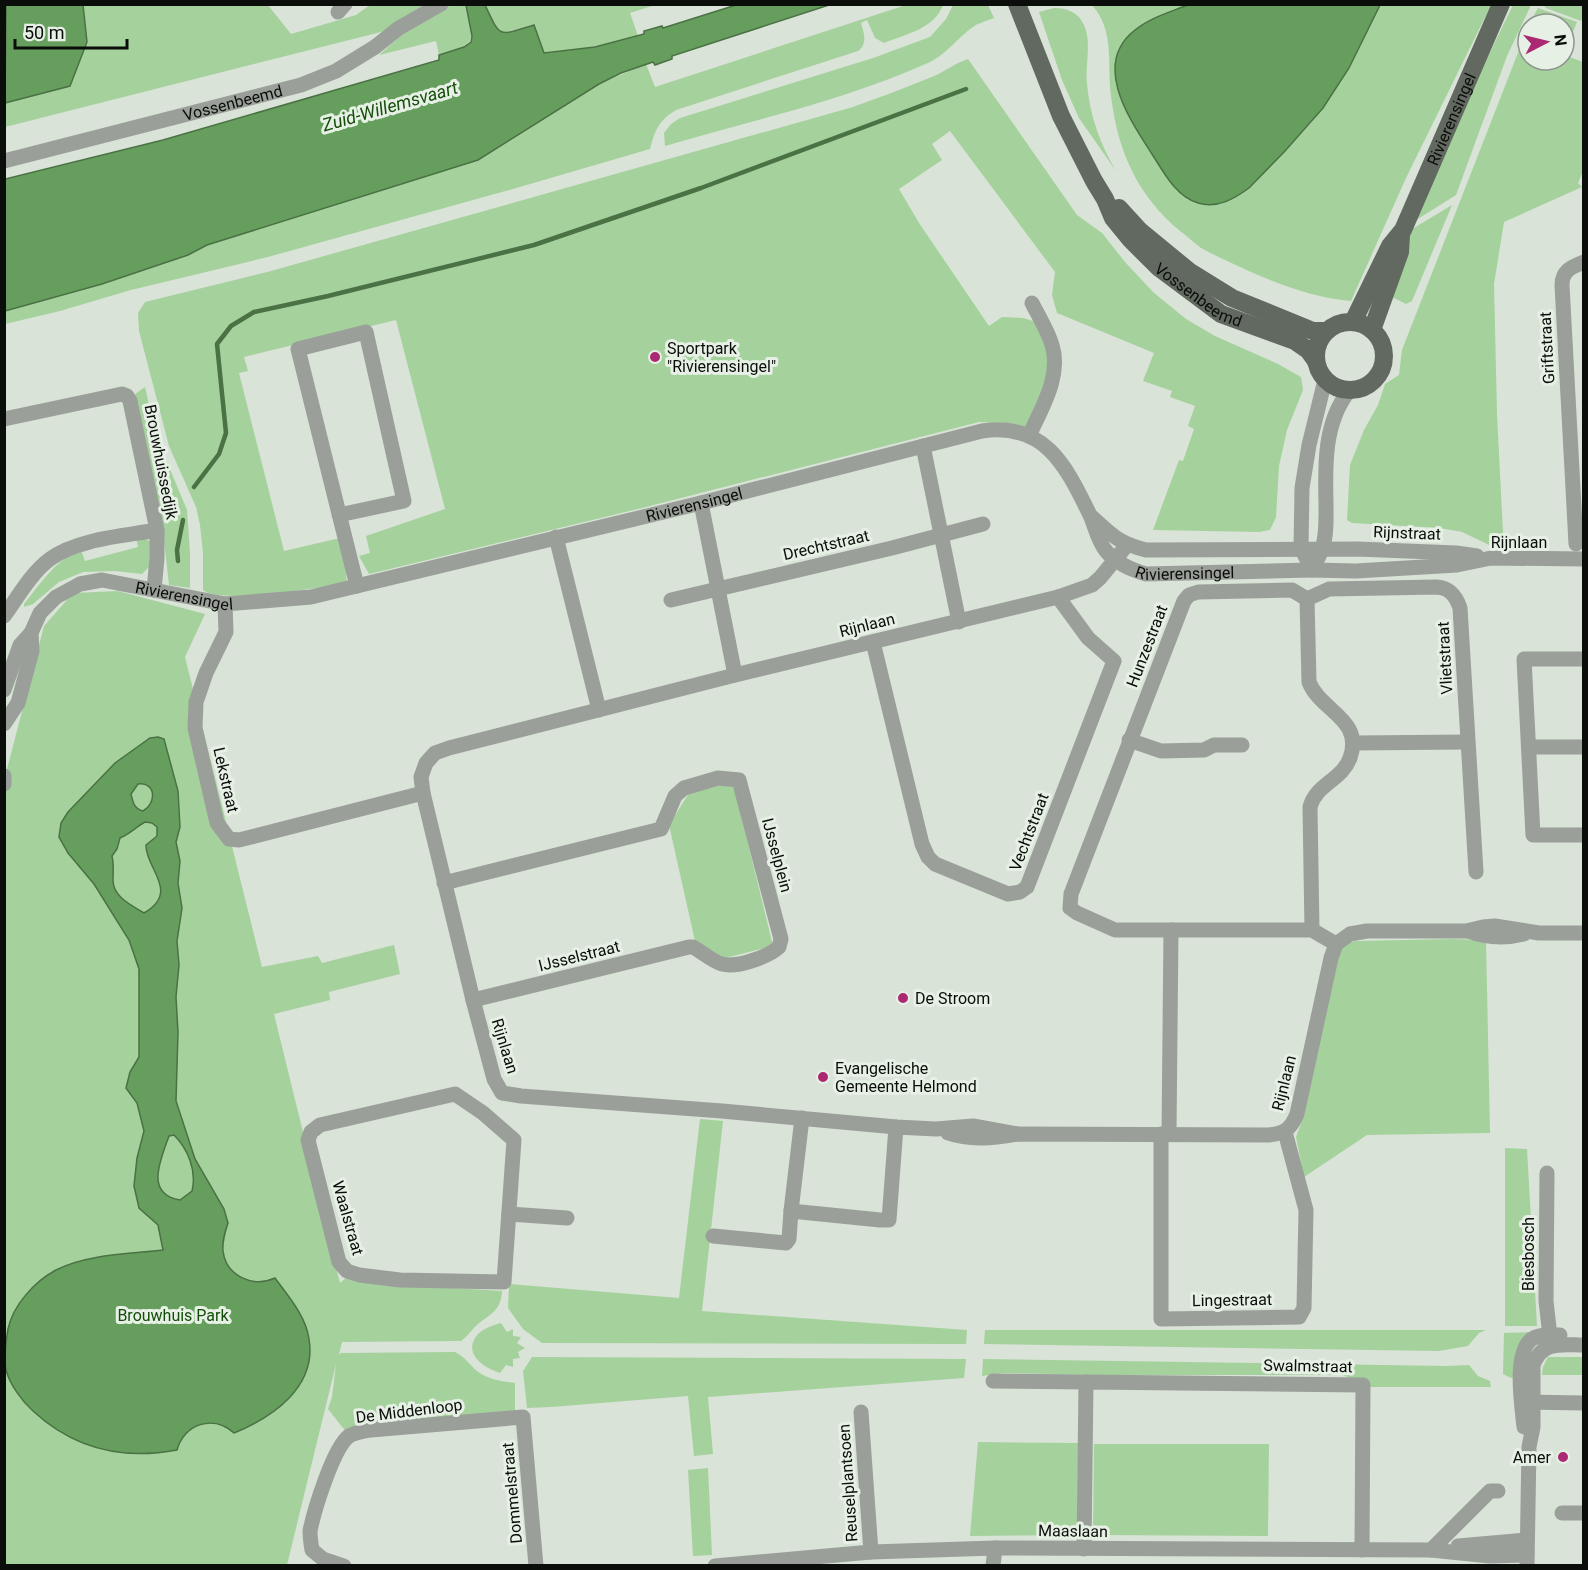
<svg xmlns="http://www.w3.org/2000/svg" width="1588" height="1570" viewBox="0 0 1588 1570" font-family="Roboto,sans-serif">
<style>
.green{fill:#a5d19d}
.water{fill:#669e5d;stroke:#4a7244;stroke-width:1.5;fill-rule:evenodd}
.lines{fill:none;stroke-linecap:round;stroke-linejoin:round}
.stream{stroke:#4a7244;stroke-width:4.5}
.minor{stroke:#9b9f9a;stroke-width:15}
.major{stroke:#626961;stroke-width:18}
.poi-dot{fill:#ab2872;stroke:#e6f0e5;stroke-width:2}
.labels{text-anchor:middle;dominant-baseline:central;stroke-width:6;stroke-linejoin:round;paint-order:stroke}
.street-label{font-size:16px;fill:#0a0d09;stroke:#e6f0e5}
.poi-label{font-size:16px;fill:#0a0d09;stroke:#e6f0e5;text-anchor:start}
.park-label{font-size:16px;fill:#144d0a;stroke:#e6f0e5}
.water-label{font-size:18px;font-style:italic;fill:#154e0b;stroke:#e6f0e5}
</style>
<rect width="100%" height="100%" fill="#d9e3d7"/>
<g class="green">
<polygon points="83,5 268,5 291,34 356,15 370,5 432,5 381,32 5,127 4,103 70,86 87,42"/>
<path d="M452 5H466C473 45 479 42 439 55L436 41 379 55 423 17Z"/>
<polygon points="485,5 655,5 630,13 638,36 595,47 543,53 534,25 502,33 497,30"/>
<path d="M906 5H943C934 29 906 34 884 43L875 38 867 20 861 23C864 34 868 43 858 51L676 110C659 120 655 130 650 149L513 189 268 257 131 290 60 311 5 324 4 311 102 284 188 255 207 245 559 108 599 84 646 64 655 87Z"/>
<path d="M953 5H988L994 18C987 21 978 23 973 27 958 37 948 53 930 62 846 100 754 120 665 146L664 133 671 124 680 118 873 58 930 37 946 19Z"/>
<path d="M1092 5H1190C1155 17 1131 23 1117 60L1164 173 1187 199 1199 204H1221L1238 196 1285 151 1312 122 1349 68 1380 5H1491L1406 178 1351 301C1316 298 1283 286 1251 272 1234 264 1217 257 1201 248 1194 243 1187 236 1180 231 1137 195 1118 152 1111 96 1107 63 1115 31 1092 5Z"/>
<polygon points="1513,5 1531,5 1507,56 1456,195 1413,222 1475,83"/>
<polygon points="1544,5 1583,5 1583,17 1581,21 1546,8"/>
<path d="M1054 8C1067 8 1078 12 1084 25 1092 42 1085 66 1087 84 1090 116 1100 144 1116 171L1079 118 1062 80 1039 12Z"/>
<polygon points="1538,8 1577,22 1564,53 1564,24 1529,24"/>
<polygon points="1528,27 1528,60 1564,60 1564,55 1583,62 1584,169 1578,183 1582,187 1504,222 1494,284 1497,414 1504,552 1462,532 1440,528 1352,523 1347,520 1350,465 1364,430 1378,405 1385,384 1399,375 1402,350"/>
<path d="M968 59 1077 215 1102 233 1125 262 1153 292 1186 319 1215 336 1278 364 1301 377 1303 390 1287 430 1279 466 1276 517 1270 530 1259 532 1153 530 1179 460 1183 461 1194 429 1188 426 1195 406 1170 397 1172 391 1143 381 1154 353 1057 313 1052 295 1055 272 950 131 932 144 942 160 899 189 919 223 989 326 1002 317 1023 318 1043 324 1052 360 1031 428 1009 423 979 422 642 508 369 574 359 556 370 553 366 536 445 509 396 320 244 357 248 371 239 373 284 551 340 538 350 573 346 575 347 583C323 587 219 605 203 590V553L200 525 196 507 169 446 139 331 138 313 145 302 271 271 853 107C880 97 908 87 934 76 946 71 955 63 968 59Z"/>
<polygon points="1452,205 1412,301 1406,304 1390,296 1409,231"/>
<polygon points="145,387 156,436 187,510 190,553 190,588 169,585 163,531 135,394"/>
<path d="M136 538 146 539 151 542V565L142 574 115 571 83 572 59 582 33 604 24 607V604C42 582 54 561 81 550L85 561 138 547Z"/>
<path d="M118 591 205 614 185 657 262 967 318 956 322 963 394 945 400 974 329 992 330 1000 274 1014 340 1283 347 1277 356 1282 502 1291C501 1310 492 1313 478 1324 472 1329 468 1336 461 1341L342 1342 339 1355 341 1353 455 1352C465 1357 469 1364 477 1371 488 1380 502 1381 515 1383V1413L347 1433 328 1409 332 1397 336 1364 287 1565H5V777L44 626 73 593Z"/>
<polygon points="733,782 773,946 725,958 695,941 669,825 689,793"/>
<polygon points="1453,939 1486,940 1490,1133 1367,1135 1304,1177 1296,1137 1304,1115 1338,954 1345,943 1356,941"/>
<polygon points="700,1119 723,1121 702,1311 967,1330 966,1344 542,1343 523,1329 508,1308 509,1284 679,1298"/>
<polygon points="1505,1148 1527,1149 1537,1326 1505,1326"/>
<path d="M501 1323 507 1332 513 1329V1336L521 1337 517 1343 525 1348 518 1352 520 1358 513 1359V1367L506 1365 500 1373C485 1368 461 1354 478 1334 484 1328 494 1325 501 1323Z"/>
<polygon points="985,1330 1486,1330 1479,1333 1468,1346 1439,1351 984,1344"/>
<polygon points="1532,1332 1516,1351 1516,1376 1511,1378 1503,1374 1504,1333"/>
<polygon points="532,1357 966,1359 964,1378 708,1397 713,1454 694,1456 688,1396 551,1407 527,1408 523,1371"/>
<polygon points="1548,1357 1582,1357 1583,1375 1542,1375 1543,1367"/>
<polygon points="983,1359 1446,1366 1469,1365 1478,1376 1490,1381 1491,1387 1369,1387 1343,1375 1100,1375 1003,1373 982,1376"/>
<polygon points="978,1442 1078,1443 1077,1535 970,1536"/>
<polygon points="1094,1444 1269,1444 1268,1536 1093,1535"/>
<polygon points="708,1468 712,1555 693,1556 688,1470"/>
</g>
<g class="water">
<path d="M1190 4 1380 5 1349 68 1323 108 1285 151 1249 188C1234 199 1217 209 1198 203 1176 197 1163 171 1152 154 1130 120 1091 64 1135 30 1151 17 1171 12 1190 4Z"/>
<polygon points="6,5 83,5 87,42 70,86 5,103"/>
<path d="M466 5H485C501 39 498 36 534 25L544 53 595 47 644 34V31L662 26 663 28 736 5H829L672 56V59L655 65 653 62 621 73 599 84 478 160 207 245 188 255 102 284 5 311V179L163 140 439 60V55L464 47 471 42 472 36Z"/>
<path d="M158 737 164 739 178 791 180 827 176 842 180 861 178 883 182 908 177 941 179 965 176 997 178 1032 176 1101 195 1159 224 1209 228 1223C225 1232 222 1241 223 1251 226 1276 253 1288 275 1278 288 1296 306 1316 309 1339 317 1387 273 1417 234 1433 213 1414 184 1424 177 1450 124 1460 74 1449 33 1411 22 1401 10 1385 6 1370 3 1357 6 1341 8 1329 13 1305 35 1281 56 1270 87 1254 130 1254 163 1250L158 1225 139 1208 134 1186 137 1158 144 1131 137 1103 126 1088 130 1072 139 1057V969L129 940 94 884 68 853 59 837 61 823 68 812 115 763 150 738ZM138 784C157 782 156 804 143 811 134 809 133 802 131 794ZM145 822 152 823 157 827V836L146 845C145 868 181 892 144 913 131 905 113 897 113 880 113 871 114 864 112 856L117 849 120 838C130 834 136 827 145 822ZM174 1135C188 1149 197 1171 192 1191L180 1200C144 1194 161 1159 169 1136Z"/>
</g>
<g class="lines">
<g class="stream">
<polyline points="194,487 219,454 226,433 217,344 231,326 254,312 328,296 534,245 701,188 966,89"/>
<polyline points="178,561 177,550 183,520"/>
</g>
<g class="minor">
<polyline points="338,12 345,4"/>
<path id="s1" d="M4 161 301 85 336 71 375 47 399 28 441 4"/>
<polyline points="1325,380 1309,445 1302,488 1301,548 1312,570 1356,571 1457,565 1491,558 1584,559"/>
<polyline points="4,419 122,394 127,396 130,401 157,530 157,558 154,590"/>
<path d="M1029 436C1041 409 1062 376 1052 345 1048 331 1039 317 1032 303"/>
<polyline points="923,446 959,622"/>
<polyline points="701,503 735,675"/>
<polyline points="339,515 404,501 366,332 298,349 357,586"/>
<path d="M1092 517C1112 535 1118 543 1146 550L1357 549 1456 553 1477 556"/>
<polyline points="556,537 599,710"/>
<path d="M1576 544 1562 285C1562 271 1571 267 1584 262"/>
<path d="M1307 599 1329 589 1437 587C1450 588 1456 596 1460 608L1476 872"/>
<polyline points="671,600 892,548 983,524"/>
<polyline points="225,604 226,632 206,673 196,702 195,728 217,823 229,839 239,840 423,793"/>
<path d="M4 616C18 597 31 573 50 559 77 539 124 536 157 530"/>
<polyline points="873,642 922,844 928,857 935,864 1008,894 1020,892 1027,887 1114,661 1088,638 1058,597"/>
<polyline points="1584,659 1524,659 1533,835 1584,835"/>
<path id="s2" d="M4 690 20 645 31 633 40 613 56 597 80 584 102 580 225 604 311 597 701 503 982 431C1044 422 1065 464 1089 513 1095 525 1097 540 1106 551 1116 563 1132 570 1146 574L1312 570C1315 563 1320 556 1322 549 1327 535 1326 518 1326 503 1325 465 1324 422 1349 391"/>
<polyline points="4,724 18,703 32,651 31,633"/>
<polyline points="1129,740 1161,751 1204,750 1214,745 1242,745"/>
<polyline points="1353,743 1467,742"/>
<polyline points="1529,747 1584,747"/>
<polyline points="4,776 4,784"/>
<path d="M444 883 661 829 675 796 684 788 718 778 739 780 781 939 779 947C768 957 737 968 722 964 712 961 702 952 693 947H689L473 1000"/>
<path d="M1312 930 1310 807C1316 784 1342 780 1350 758 1364 719 1320 711 1309 682L1307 599 1292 590 1198 592 1189 595 1184 601 1071 894 1070 908 1077 913 1115 930H1312L1336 944"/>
<path d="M1468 931C1487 938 1504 939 1524 934"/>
<polygon points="455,1094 483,1113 514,1140 504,1282 400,1280 359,1275 347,1271 339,1262 308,1140 311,1132 320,1125"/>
<polyline points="802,1118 791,1211 880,1220 889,1220 896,1127"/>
<path d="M948 1133C971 1141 993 1138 1017 1134L1268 1135C1284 1134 1291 1129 1297 1114L1331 958 1336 944 1350 934 1367 931H1466L1483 927 1495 926 1539 933H1584"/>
<polyline points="1017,1134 973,1126 936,1129 896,1127 722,1111 521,1096 502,1093 494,1079 473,1000 423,793 421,777 426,763 435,753 449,748 735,675 1058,597 1092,585 1100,578 1127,545"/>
<polyline points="1161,1134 1161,1319 1299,1317 1304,1308 1306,1210 1285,1132"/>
<polyline points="1169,1134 1171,930"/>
<polyline points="1547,1173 1546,1301 1551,1345"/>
<polyline points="509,1214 567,1218"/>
<polyline points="713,1236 786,1243 789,1239 791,1211"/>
<polyline points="993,1381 1086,1382"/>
<polyline points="1524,1402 1584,1403"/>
<polyline points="861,1412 871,1552"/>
<path d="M1524 1427C1522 1407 1513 1352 1532 1339 1540 1334 1551 1335 1560 1335"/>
<polyline points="1562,1513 1584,1513"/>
<polyline points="1458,1546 1527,1540"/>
<polyline points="1084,1549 1086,1382 1363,1385 1362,1550"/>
<polyline points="1431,1550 1490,1491 1498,1491"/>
<path d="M344 1566 323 1559 312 1550C311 1544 310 1537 310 1531 314 1511 333 1448 349 1436 356 1432 364 1431 371 1430L523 1417 536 1566"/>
<polyline points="715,1566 871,1552 995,1548 1431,1550 1490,1556 1527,1555"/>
<polyline points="993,1566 995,1548"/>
<path d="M1527 1566 1529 1447 1533 1427V1365C1543 1340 1561 1345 1584 1345"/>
</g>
<g class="major">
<path id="s3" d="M1017 4 1061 116 1094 181 1105 199 1113 218 1131 240 1158 267 1221 314 1295 341 1308 350 1316 361"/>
<polyline points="1119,208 1140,231 1190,272 1232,298 1313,331 1327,331"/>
<path id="s4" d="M1353 322 1390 246 1403 230 1501 4"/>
<circle cx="1350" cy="356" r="34"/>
<polyline points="1372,330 1400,252 1401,235"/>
</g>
</g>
<g class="poi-dot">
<circle cx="655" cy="357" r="6"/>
<circle cx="903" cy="998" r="6"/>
<circle cx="823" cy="1077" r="6"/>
<circle cx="1563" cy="1457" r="6"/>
</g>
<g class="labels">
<g class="street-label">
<text stroke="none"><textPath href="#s1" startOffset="236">Vossenbeemd</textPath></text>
<text stroke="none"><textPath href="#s4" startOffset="226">Rivierensingel</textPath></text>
<text stroke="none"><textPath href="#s3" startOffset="351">Vossenbeemd</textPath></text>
<text transform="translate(1547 348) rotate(-93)">Griftstraat</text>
<text transform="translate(161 462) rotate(79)">Brouwhuissedijk</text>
<text stroke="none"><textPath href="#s2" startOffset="764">Rivierensingel</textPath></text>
<text transform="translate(1407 533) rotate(2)">Rijnstraat</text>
<text x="1519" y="542">Rijnlaan</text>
<text transform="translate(826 545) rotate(-13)">Drechtstraat</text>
<text stroke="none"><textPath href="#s2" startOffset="1336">Rivierensingel</textPath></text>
<text stroke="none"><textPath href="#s2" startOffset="242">Rivierensingel</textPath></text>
<text transform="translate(867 625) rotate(-14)">Rijnlaan</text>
<text transform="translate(1147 646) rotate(-69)">Hunzestraat</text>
<text transform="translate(1445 658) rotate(-93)">Vlietstraat</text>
<text transform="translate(226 780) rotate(77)">Lekstraat</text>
<text transform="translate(1029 832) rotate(-69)">Vechtstraat</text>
<text transform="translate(777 855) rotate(75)">IJsselplein</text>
<text transform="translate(579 956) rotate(-14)">IJsselstraat</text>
<text transform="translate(505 1046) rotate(73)">Rijnlaan</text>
<text transform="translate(1284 1083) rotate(-76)">Rijnlaan</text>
<text transform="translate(348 1218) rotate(74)">Waalstraat</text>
<text transform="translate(1528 1254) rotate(-90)">Biesbosch</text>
<text transform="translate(1232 1300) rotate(-1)">Lingestraat</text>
<text transform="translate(1308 1366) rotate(1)">Swalmstraat</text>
<text transform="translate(409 1411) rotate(-7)">De Middenloop</text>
<text transform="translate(848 1483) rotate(-94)">Reuselplantsoen</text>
<text transform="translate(512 1493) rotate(-95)">Dommelstraat</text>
<text transform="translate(1073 1531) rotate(1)">Maaslaan</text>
</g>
<g class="poi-label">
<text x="667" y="348">Sportpark<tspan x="667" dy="18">"Rivierensingel"</tspan></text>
<text x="915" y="998">De Stroom</text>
<text x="835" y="1068">Evangelische<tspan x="835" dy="18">Gemeente Helmond</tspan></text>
<text x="1551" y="1457" text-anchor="end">Amer</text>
</g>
<g class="park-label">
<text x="173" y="1315">Brouwhuis Park</text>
</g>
<g class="water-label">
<text transform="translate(390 106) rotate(-16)">Zuid-Willemsvaart</text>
</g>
</g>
<rect width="1588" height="1570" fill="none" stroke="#0a0d09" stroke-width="12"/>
<g transform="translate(1546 42) rotate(83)"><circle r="28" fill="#e6f0e5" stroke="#8e958d" stroke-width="1.5"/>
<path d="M0-4.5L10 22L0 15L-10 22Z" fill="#ab2872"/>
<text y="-9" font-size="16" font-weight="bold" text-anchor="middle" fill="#0a0d09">N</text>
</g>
<path d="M15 39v9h112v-9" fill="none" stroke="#0a0d09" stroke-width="3"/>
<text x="24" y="39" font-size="18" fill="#0a0d09" stroke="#e6f0e5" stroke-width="4.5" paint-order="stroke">50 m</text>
</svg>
